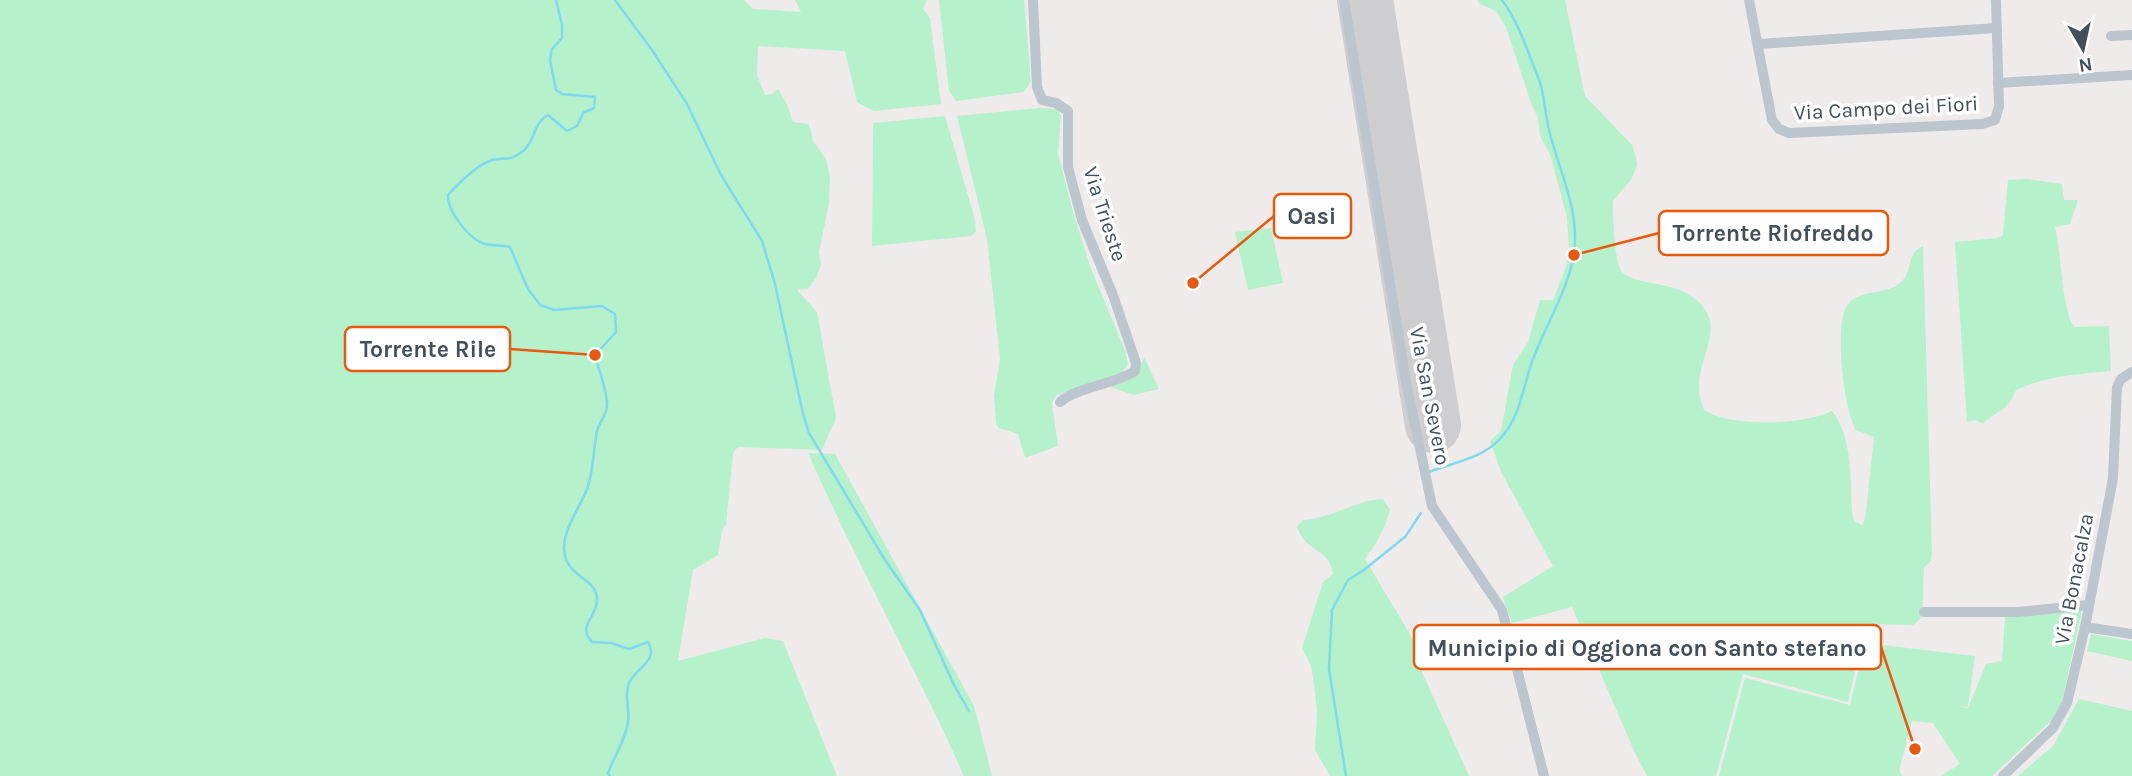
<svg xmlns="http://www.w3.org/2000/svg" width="2132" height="776" viewBox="0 0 2132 776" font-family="Karla,sans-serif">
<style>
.green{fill:#b5f1cb}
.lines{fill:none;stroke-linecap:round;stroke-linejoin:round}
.stream{stroke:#7fdaf1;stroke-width:2.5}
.runway{stroke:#ceced1;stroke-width:56}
.minor{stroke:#bbc6cf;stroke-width:10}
.labels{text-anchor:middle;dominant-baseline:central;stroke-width:7;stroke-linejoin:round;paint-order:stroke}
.street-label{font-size:21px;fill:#434f5a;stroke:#fff}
.leader{fill:none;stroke:#e8590c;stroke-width:2.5}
.callout-dot{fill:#e8590c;stroke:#fff;stroke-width:2.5}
.callout{fill:#fff;stroke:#e8590c;stroke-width:2.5}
.callout-label{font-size:23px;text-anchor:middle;font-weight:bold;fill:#434f5a}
</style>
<rect width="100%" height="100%" fill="#efebeb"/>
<g class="green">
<polygon points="0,0 744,0 753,9 801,12 795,0 927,0 923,9 930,18 941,104 874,111 857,102 845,51 758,46 757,75 765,95 772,94 778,89 787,104 793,122 809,124 813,141 826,159 830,176 829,203 819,252 821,265 816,278 808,289 797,290 817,312 836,418 822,450 738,447 733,453 726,525 722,530 718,555 693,570 678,661 765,638 783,641 837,776 0,776"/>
<polygon points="939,0 1024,0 1031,81 1024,92 956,101 949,91"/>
<path d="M1477 0H1565L1585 96 1632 145 1636 157 1637 165 1631 180 1613 201C1613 214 1614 260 1621 270 1633 289 1684 276 1706 311 1720 333 1699 360 1699 384 1698 393 1701 401 1704 410 1732 428 1803 425 1832 411 1853 438 1850 479 1852 513L1855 522 1863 525 1866 512 1874 437 1856 430C1844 411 1833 323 1848 304 1861 288 1888 296 1902 281 1913 270 1906 253 1923 246L1932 554 1931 561 1924 568 1922 617 1913 625 1865 624 1848 702 1743 674 1716 776H1647L1635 753 1572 607 1512 623 1503 597 1553 566 1501 472 1490 441 1501 431 1513 365 1528 342 1540 300H1553L1566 267 1569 250 1567 217 1550 154 1540 136 1538 118 1531 103 1506 27 1496 11 1480 4Z"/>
<polygon points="1040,108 1059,109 1061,116 1058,153 1073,212 1090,266 1126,353 1128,365 1122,372 1057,395 1052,403 1058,446 1025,458 1018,434 999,428 996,424 994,396 1000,358 987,239 957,116"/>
<polygon points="945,116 975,220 976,232 971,236 872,246 873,123"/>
<path d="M2027 179 2062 184 2064 200H2078L2070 224 2055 227C2061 247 2062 317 2075 327L2109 326 2111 371C2078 374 2046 376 2016 390 2007 413 1999 408 1983 424L1976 420 1967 422 1955 242 1998 238 2003 235 2008 180Z"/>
<polygon points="1271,228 1283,283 1248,290 1235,232"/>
<path d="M1144 357 1159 389 1134 395 1110 387C1131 381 1137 377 1144 357Z"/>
<path d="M808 453 835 454 974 706 992 776H964C916 667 856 563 808 453Z"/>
<path d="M1383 499 1390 510C1384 530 1377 543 1365 559L1414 641 1417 661 1469 776H1330L1315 750 1317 711 1314 685 1311 666 1302 648 1323 582 1333 574C1330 547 1307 555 1297 527L1303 520C1334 518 1355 500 1383 499Z"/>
<polygon points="2082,610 2062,702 2053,719 1992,776 1941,776 1960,764 1933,723 1912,721 1899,770 1902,776 1719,776 1745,678 1850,705 1865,643 1975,656 1968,707 1955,705 1968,708 1986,664 2002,661 2005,617"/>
<polygon points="2091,634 2132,641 2132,661 2087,651"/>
<polygon points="2079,699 2132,711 2132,776 2018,776 2053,746"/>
</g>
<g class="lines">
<g class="stream">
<path d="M556 0 562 25V38L552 49 550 60 556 90 562 94 595 97 594 108 583 113 577 126 567 131 548 115C533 123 535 142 523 151 509 162 505 157 492 160 476 165 459 183 448 195 447 211 467 236 482 243 491 247 501 244 510 247L528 289 540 305 554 310 602 306 615 314 616 332 595 355C599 370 605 386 607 401 608 414 600 420 597 431 593 450 594 470 587 489 580 507 564 528 564 548 565 579 596 576 597 599 598 617 576 625 592 642L611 643 629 649 648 642C659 662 636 667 629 683 624 696 630 709 628 722 626 739 614 757 608 773L610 776"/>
<polyline points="615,0 652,50 687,104 721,175 762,241 775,284 803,414 809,433 885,560 920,610 954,685 969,711"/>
<path d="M1429 472C1454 462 1481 459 1500 439 1521 416 1522 389 1532 362 1545 325 1568 292 1574 253 1580 213 1560 172 1550 134 1545 116 1545 94 1538 77 1527 50 1519 23 1502 0"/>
<polyline points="1346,776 1329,669 1332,610 1348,580 1365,569 1405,537 1421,513"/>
</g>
<polyline class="runway" points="1365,0 1433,425"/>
<g class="minor">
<path d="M1033 0 1037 87 1042 100 1056 103 1068 111V167L1082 220 1113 295 1136 363 1135 371C1113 385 1077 387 1060 402"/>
<polyline points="1344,0 1406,382 1432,506 1502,610 1544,776"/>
<polyline points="1749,0 1772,120 1779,129 1789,133 1982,124 1995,120 1999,106 1996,0"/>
<polyline points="2111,36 2132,35"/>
<polyline points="1759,44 1996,28"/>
<polyline points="1998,83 2132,75"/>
<polyline points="1924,612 2018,612 2089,605"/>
<polyline points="2085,627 2132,634"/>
<polyline points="2003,776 2053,728 2067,703 2085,627 2113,478 2117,387 2121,379 2132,372"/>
</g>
</g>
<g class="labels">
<g class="street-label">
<text transform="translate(1886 108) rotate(-3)">Via Campo dei Fiori</text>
<text transform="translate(1105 214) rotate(72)">Via Trieste</text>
<text transform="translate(1430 396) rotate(79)">Via San Severo</text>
<text transform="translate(2074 579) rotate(-79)">Via Bonacalza</text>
</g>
</g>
<path class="leader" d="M1193 283L1274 216M1574 255L1659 233M595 355L510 349M1915 749L1881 647"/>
<g class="callout-dot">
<circle cx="1193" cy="283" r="7"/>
<circle cx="1574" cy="255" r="7"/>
<circle cx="595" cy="355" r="7"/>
<circle cx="1915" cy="749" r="7"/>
</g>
<g class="callout">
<rect x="1274" y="194" width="77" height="44" rx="7"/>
<rect x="1659" y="211" width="229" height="44" rx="7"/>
<rect x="345" y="327" width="165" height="44" rx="7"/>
<rect x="1414" y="625" width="467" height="44" rx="7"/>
</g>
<g class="callout-label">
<text x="1312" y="224">Oasi</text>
<text x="1773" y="241">Torrente Riofreddo</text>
<text x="428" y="357">Torrente Rile</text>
<text x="1647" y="656">Municipio di Oggiona con Santo stefano</text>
</g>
<g transform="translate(2083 49) rotate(171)" stroke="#ffffff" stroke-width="5" paint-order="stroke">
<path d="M0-5L12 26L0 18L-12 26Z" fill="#434f5a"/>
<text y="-10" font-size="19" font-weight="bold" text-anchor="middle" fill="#434f5a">N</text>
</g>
</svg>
